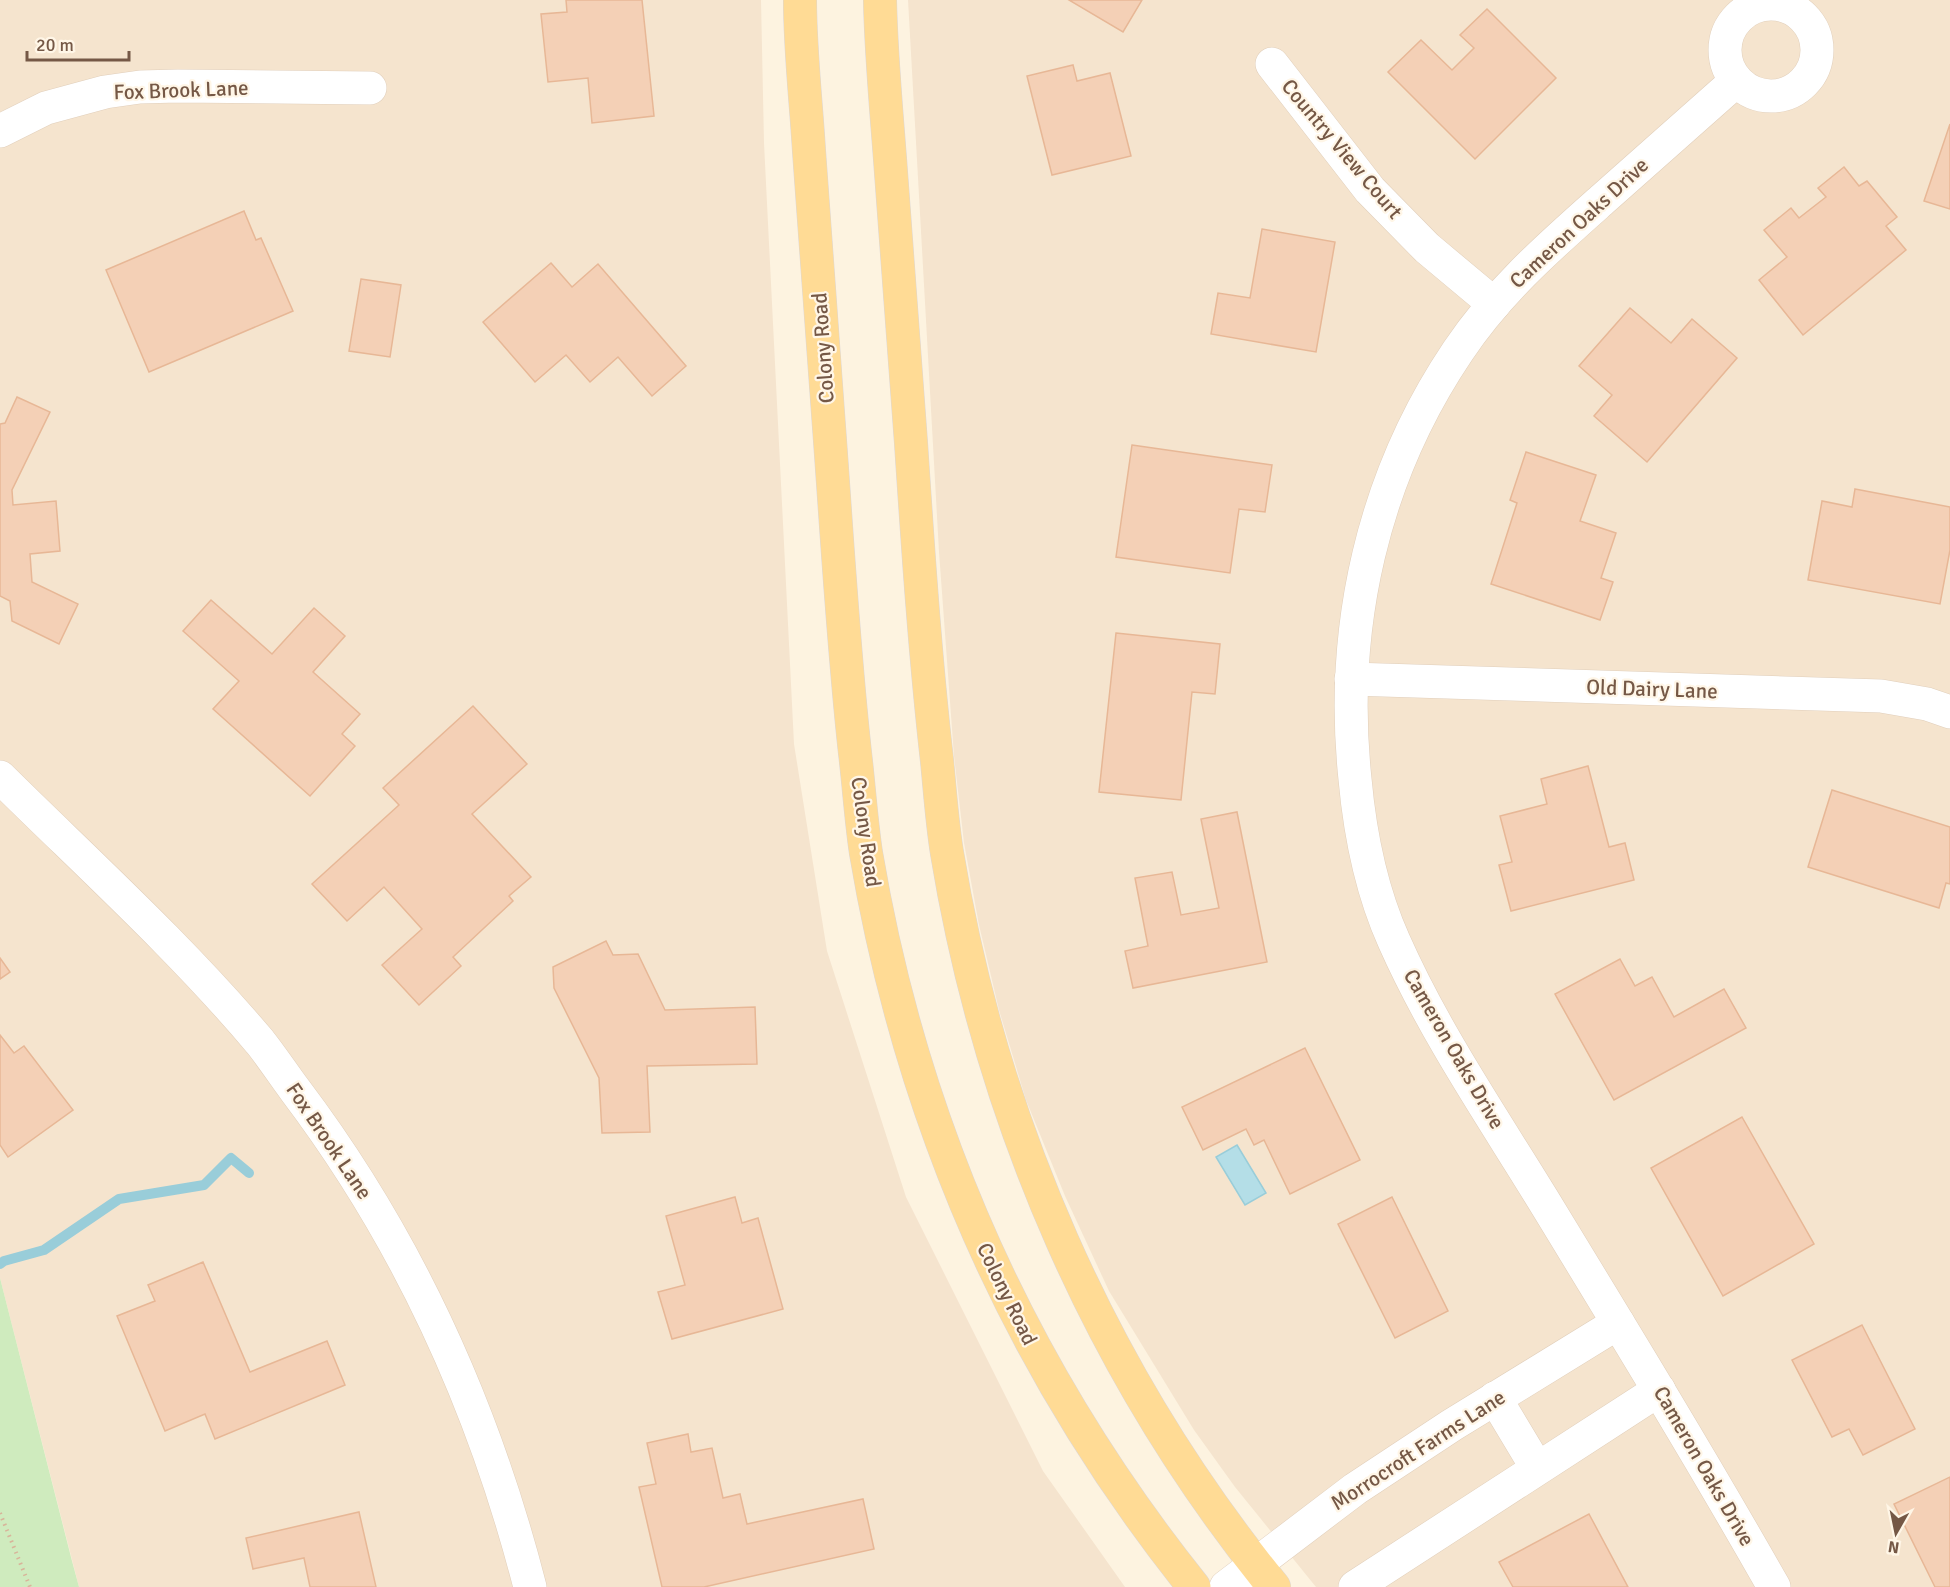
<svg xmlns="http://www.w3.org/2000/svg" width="1950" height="1587" viewBox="0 0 1950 1587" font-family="Signika,sans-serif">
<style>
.residential{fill:#f5e4ce}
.green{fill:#cfebbe}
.water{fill:#b4dee7;stroke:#99cdd9;stroke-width:1.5}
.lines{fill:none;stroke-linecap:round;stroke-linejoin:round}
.stream{stroke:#99cdd9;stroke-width:10}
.building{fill:#f4d0b6;stroke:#e7b796;stroke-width:1.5}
.minor-casing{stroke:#e1cfbb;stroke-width:34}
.major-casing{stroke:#ded7d3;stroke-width:34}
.path{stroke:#d8b49a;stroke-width:4;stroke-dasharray:1.5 4.5;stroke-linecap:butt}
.minor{stroke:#fff;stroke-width:33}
.major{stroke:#ffdb95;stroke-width:33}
.labels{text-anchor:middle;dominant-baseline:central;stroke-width:4.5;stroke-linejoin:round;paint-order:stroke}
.street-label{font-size:21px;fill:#755846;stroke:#fff6e7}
</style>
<rect width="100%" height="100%" fill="#fdf3e0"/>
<g class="residential">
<polygon points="0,0 761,0 764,143 794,744 827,951 906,1197 1043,1471 1125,1587 79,1587 0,1278"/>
<polygon points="908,0 1950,0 1950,1587 1316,1587 1235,1487 1194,1430 1109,1291 1065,1196 1026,1100 999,1010 979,925 964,843 954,756 939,552"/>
</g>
<polygon class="green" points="0,1278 72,1561 79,1587 0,1587"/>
<polygon class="water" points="1237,1145 1266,1193 1245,1205 1216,1157"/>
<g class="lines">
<polyline class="stream" points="0,1264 4,1261 44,1250 119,1199 204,1185 231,1158 249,1173"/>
</g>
<g class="building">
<polygon points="566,0 642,0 654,116 592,123 588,78 548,82 541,14 567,12"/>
<polygon points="1069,0 1142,0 1123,32"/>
<polygon points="1487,9 1556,78 1475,159 1388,72 1421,40 1452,70 1474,48 1460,35"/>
<polygon points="1073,65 1077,81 1110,73 1131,156 1052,175 1027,76"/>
<polygon points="1950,124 1950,209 1924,201"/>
<polygon points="1844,167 1859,186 1867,181 1897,217 1886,226 1906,250 1803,335 1759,280 1787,257 1764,230 1791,208 1799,218 1826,197 1818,188"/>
<polygon points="244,211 256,240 261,238 293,311 149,372 106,270"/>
<polygon points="1262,229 1335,242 1316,352 1211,334 1218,293 1250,298"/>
<polygon points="551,263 572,287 598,264 686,366 652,396 618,357 590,382 566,355 535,382 483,322"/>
<polygon points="361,279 401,285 390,357 349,351"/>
<polygon points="1630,308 1671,343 1692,319 1737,358 1647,462 1594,416 1612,395 1579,366"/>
<polygon points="17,397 50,412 12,490 13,505 56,501 60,551 30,554 32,582 78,604 59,644 12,621 10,601 0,596 0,424 5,423"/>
<polygon points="1132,445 1272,465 1265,512 1239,509 1230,573 1116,557"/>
<polygon points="1526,452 1596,475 1580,521 1616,533 1601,578 1613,582 1600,620 1491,584 1517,503 1510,500"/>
<polygon points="1855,489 1950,507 1950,550 1940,604 1808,580 1822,501 1852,507"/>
<polygon points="211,600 272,654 314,608 345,636 313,672 360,714 342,734 355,746 310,796 213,709 239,681 183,631"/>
<polygon points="1116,633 1220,644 1215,694 1192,692 1181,800 1099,792"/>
<polygon points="473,706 527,764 472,814 531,877 509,896 513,901 453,957 461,966 419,1005 382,965 422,929 384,887 347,921 312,884 399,805 383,788"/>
<polygon points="1588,766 1609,847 1625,843 1634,880 1511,911 1499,865 1512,862 1500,816 1547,804 1541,779"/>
<polygon points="1832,790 1950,827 1950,884 1946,883 1939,908 1808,867"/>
<polygon points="1237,812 1267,962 1133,988 1125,951 1148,946 1135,878 1172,872 1181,915 1219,908 1201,819"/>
<polygon points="606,941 613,955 638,954 665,1010 755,1007 757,1064 647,1066 650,1132 602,1133 599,1078 554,988 553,967"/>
<polygon points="0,958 10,972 0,979"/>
<polygon points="1620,959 1635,986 1652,977 1674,1017 1724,989 1746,1028 1614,1100 1555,994"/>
<polygon points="0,1035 14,1053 24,1046 73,1110 8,1157 0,1145"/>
<polygon points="1305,1048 1360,1160 1290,1194 1264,1140 1254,1145 1246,1129 1203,1150 1182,1107"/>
<polygon points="1742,1117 1814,1244 1723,1296 1651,1168"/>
<polygon points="735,1197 742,1223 758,1218 783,1309 672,1339 658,1292 685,1285 666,1216"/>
<polygon points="1392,1197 1448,1311 1395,1338 1338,1224"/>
<polygon points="203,1262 250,1372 327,1341 345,1385 215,1439 205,1414 165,1431 117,1316 155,1301 148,1285"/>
<polygon points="1862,1325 1915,1429 1863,1455 1849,1429 1832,1437 1792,1360"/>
<polygon points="688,1434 691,1452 712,1448 723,1498 740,1494 747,1524 863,1499 874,1549 704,1587 662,1587 639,1487 656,1484 647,1443"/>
<polygon points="1950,1477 1950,1587 1935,1587 1894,1504"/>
<polygon points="359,1512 376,1587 310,1587 304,1558 253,1569 246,1538"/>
<polygon points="1589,1514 1628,1587 1513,1587 1499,1562"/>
</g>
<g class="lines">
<g class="minor-casing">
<g id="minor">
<circle cx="1771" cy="50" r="46"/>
<polyline points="1272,64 1370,190 1427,248 1494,304"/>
<path d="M1736 81C1692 120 1648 159 1604 198 1550 246 1499 290 1458 351 1373 477 1339 627 1355 779 1360 834 1371 890 1394 941 1437 1038 1498 1125 1553 1216 1628 1339 1703 1462 1774 1587"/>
<polyline points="0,131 46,108 105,92 140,87 178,86 370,88"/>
<polyline points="1351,679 1881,696 1927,704 1950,712"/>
<path d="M0 777C88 864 180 947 260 1042 272 1057 283 1074 295 1090 407 1238 484 1408 530 1587"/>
<polyline points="1495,1398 1537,1468"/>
<polyline points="1226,1587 1355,1489 1452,1425 1618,1323"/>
<polyline points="1355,1587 1659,1390"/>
</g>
</g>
<g class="major-casing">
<g id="major">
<path d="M800 0C800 50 806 101 809 151 816 243 822 335 829 427 837 535 843 644 855 753 859 786 861 820 866 853 912 1126 1021 1371 1194 1587"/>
<path d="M880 0C881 53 886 106 890 159 897 254 904 349 911 443 918 549 925 655 937 761 940 791 942 822 947 853 991 1121 1102 1376 1274 1587"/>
</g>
</g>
<polyline class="path" points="0,1513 30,1587"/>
<use href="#minor" class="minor"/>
<use href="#major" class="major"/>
</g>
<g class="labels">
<g class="street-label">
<text transform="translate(181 90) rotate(-2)">Fox Brook Lane</text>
<text transform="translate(1342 149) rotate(50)">Country View Court</text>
<text transform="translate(1579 223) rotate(-43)">Cameron Oaks Drive</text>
<text transform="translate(823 348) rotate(-94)">Colony Road</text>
<text transform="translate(1652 689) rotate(2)">Old Dairy Lane</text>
<text transform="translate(866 832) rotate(82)">Colony Road</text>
<text transform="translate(1454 1049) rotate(60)">Cameron Oaks Drive</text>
<text transform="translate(329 1141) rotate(56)">Fox Brook Lane</text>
<text transform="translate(1007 1294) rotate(64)">Colony Road</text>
<text transform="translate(1418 1450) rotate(-33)">Morrocroft Farms Lane</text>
<text transform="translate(1704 1466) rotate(60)">Cameron Oaks Drive</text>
</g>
</g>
<g transform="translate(1896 1533) rotate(189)" stroke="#fff6e7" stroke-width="4.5" paint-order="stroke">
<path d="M0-4.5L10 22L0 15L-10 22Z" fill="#755846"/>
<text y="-9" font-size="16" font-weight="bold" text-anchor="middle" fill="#755846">N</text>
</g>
<path d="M27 51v9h102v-9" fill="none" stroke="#755846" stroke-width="3"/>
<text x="36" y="51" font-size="18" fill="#755846" stroke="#fff6e7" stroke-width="4.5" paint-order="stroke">20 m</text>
</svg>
